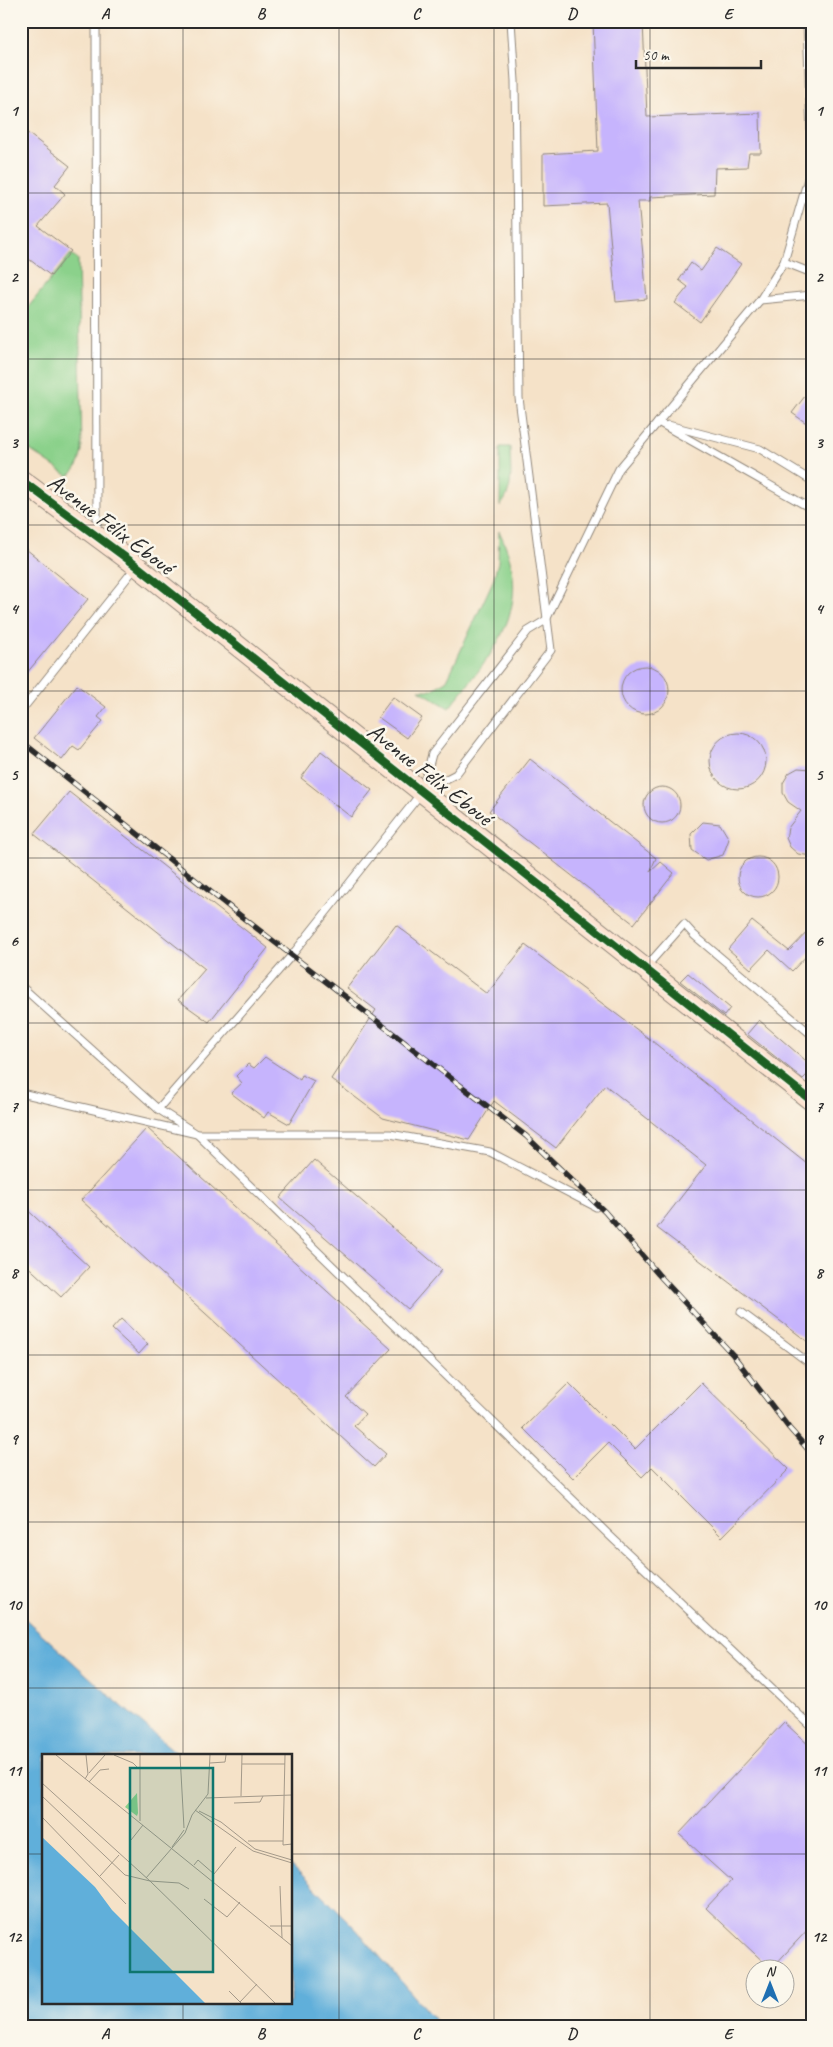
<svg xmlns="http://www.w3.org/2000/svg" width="833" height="2047" viewBox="0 0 833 2047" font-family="Caveat,sans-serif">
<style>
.green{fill:#8bd18b;stroke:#5b7e5b}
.water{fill:#60afda;stroke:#466d82}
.building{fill:#c6b4fd}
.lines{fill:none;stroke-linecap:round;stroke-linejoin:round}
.lane-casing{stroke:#90867a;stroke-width:9}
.secondary-casing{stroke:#90867a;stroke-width:22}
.lane{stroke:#fff;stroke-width:7}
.secondary{stroke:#fde4d1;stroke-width:20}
.rail-casing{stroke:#2b2b2b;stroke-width:5.5}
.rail{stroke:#fbf7ec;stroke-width:4;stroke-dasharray:11;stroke-linecap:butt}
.cycleway-casing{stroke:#fbf7ec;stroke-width:11}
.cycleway{stroke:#1b5e20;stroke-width:8}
.grid{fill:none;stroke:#2b2b2b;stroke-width:1;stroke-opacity:0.55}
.labels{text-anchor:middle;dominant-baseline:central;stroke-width:5;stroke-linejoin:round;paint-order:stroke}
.street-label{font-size:24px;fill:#2b2b2b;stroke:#fbf7ec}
.inset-road{fill:none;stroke:#a49989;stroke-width:1}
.view{fill:#0f766e;fill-opacity:0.15;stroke:#0f766e;stroke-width:2.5}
.inset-edge{fill:none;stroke:#2b2b2b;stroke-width:2.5}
.neatline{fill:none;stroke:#2b2b2b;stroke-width:2}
.grid-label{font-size:16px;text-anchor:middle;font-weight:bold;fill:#2b2b2b}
</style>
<rect width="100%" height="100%" fill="#fbf7ec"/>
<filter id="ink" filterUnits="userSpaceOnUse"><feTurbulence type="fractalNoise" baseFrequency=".02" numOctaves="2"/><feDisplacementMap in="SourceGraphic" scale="10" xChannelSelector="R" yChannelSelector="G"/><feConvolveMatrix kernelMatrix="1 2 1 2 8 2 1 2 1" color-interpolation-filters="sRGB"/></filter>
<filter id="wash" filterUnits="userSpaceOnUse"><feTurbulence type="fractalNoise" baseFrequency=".0096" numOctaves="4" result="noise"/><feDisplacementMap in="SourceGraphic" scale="20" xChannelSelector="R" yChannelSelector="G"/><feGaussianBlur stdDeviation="1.12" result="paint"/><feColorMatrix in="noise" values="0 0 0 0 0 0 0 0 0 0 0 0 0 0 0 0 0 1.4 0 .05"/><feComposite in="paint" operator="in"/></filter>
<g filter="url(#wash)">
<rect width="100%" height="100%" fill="#f5e2c8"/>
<g class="green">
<path d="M71 254 78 259 82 450C80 460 78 470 68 476L21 444V316Z"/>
<path d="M500 447H510C510 468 515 490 500 506Z"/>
<path d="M499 531C537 607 494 652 449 708L419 690H432L447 680 493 581 498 562Z"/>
</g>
<polygon class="water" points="21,1615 110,1696 180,1756 44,1756 44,2003 291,2003 291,1864 355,1928 440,2026 21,2026"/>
<g id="blocks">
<g class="building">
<polygon points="593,21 643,21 647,117 760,113 761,153 749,153 747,167 715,168 714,194 650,197 650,201 638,201 647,299 616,302 607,203 543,206 543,154 598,151"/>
<polygon points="21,128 70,166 55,185 65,194 38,226 71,251 51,276 21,253 27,245 21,241"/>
<polygon points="717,248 741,264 700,322 675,303 688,287 679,280 691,263 701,271"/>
<polygon points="812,387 812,427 792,413"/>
<polygon points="21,545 88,599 21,680"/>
<circle cx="645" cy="690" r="24"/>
<polygon points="77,685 106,707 98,717 103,721 79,750 73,746 62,760 34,738"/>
<polygon points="393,697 422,718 407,738 378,717"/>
<circle cx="738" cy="761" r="28"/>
<polygon points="321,751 372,790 351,817 301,778"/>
<polygon points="530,759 656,858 650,872 661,862 674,873 634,924 489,811"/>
<polygon points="798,768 812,769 812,856 798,854 790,847 786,838 788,828 801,811 788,802 783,793 783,783 789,773"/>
<circle cx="662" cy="805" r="18"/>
<polygon points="69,792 268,948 209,1022 178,1000 205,969 34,834"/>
<polygon points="703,822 720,824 729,839 723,855 706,860 692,850 691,834"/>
<circle cx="758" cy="877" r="20"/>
<polygon points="752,921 789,951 812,927 812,950 792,971 769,950 751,969 728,949"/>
<polygon points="396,925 487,994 525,945 652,1041 812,1168 812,1345 657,1228 706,1165 605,1085 556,1148 494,1101 469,1140 383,1118 331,1079 376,1010 347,988"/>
<polygon points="688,973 730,1008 724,1016 680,981"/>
<polygon points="759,1020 812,1066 812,1070 803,1079 747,1034"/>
<polygon points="265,1057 300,1080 302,1075 314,1081 289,1124 268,1112 264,1118 231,1093 242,1083 236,1076 248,1064 254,1068"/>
<polygon points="147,1128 391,1349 346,1397 365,1414 354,1426 386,1454 374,1467 81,1200"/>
<polygon points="314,1160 442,1270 408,1309 280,1198"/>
<polygon points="21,1204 89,1267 61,1297 21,1260"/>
<polygon points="121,1319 148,1344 139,1354 112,1329"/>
<polygon points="569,1383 635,1449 701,1383 789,1469 722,1537 652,1467 642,1477 608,1443 573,1478 523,1428"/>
<polygon points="784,1722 812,1748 812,1925 771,1969 706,1908 731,1881 679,1834"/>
</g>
</g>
</g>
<g filter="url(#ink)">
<use href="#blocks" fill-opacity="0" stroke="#90867a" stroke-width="1"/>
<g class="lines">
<g class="lane-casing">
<g id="lane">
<polyline points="96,21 97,533"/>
<polyline points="807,21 812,162"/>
<polyline points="784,262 812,273"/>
<polyline points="760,300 812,295"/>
<polyline points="658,422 812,509"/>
<polyline points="668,425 760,449 812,481"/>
<polyline points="21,711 135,568"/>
<polyline points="423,791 456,774 551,650 519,398 515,81 511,21"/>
<polyline points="645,968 684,924 694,935 812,1035"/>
<polyline points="21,986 158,1109 197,1134 608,1534 812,1727"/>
<polyline points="21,1093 197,1134 390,1134 490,1152 596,1207"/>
<polyline points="158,1109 292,955 422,792 432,754 528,631 546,620 619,469 760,300 784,262 812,165"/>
<polyline points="741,1312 812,1365"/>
</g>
</g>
<g class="secondary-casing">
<polyline id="secondary" points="21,480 137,566 812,1101"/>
</g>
<use href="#lane" class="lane"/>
<use href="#secondary" class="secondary"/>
<g class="rail-casing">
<polyline id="rail" points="21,741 237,913 526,1136 605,1212 658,1274 733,1355 789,1428 812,1454"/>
</g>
<use href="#rail" class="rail"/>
<g class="cycleway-casing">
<polyline id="cycleway" points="21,480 137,566 812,1101"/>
</g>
<use href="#cycleway" class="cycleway"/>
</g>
</g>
<path class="grid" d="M183 21V1756M339 21V2026M494 21V2026M650 21V2026M21 193H812M21 359H812M21 525H812M21 691H812M21 858H812M21 1023H812M21 1190H812M21 1355H812M21 1522H812M21 1688H812M21 1854H44M291 1854H812M183 2003V2026"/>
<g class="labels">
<g class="street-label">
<text transform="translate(111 524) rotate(37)">Avenue Félix Eboué</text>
<text transform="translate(430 774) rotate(38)">Avenue Félix Eboué</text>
</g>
</g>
<g transform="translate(42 1754)">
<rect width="250" height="250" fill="#f5e2c8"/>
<path d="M95 39 96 59 95 62 83 53Z" fill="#8bd18b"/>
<path d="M0 83 53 133 70 156 163 249H0Z" fill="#60afda"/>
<path class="inset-road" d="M14 1 250 192M72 1 91 9 97 15M138 1 142 74M243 1 241 91 250 90M168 9 183 8 184 1M200 10H243M47 19 63 1M43 25 46 20 44 1M47 28 58 16 67 15M0 29 108 127 233 249M0 42 83 121 108 127 137 129 147 135M199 42 200 1M164 44 250 41M192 49 218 48 221 42M153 56 211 97 250 109M157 57 179 68 213 95 250 106M0 63 84 150M98 67V1M89 86 101 71M206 87H241M130 93 142 76M152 111 156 106 172 120 194 93M58 122 77 101M104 124 143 79 150 61 166 40 168 1M238 132 240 184M162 145 185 163 198 148M228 172H250M187 237 199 249M198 248 215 230"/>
<path class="view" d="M88 14H171V218H88Z"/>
<rect width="250" height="250" class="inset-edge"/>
</g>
<rect width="833" height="2047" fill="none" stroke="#fbf7ec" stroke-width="55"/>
<g transform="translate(770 1984)"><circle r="24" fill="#fbf7ec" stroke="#a8a59f"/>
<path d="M0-4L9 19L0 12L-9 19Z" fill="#1f6fb2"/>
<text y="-8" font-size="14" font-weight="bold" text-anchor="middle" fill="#2b2b2b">N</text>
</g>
<path d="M636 60v8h125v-8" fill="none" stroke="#2b2b2b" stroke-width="2.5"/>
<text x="643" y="60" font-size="15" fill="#2b2b2b" stroke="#fbf7ec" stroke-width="4" paint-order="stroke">50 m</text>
<rect x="28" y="28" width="778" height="1992" class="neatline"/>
<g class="grid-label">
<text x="105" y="19">A</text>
<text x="261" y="19">B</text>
<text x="416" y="19">C</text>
<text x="572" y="19">D</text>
<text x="728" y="19">E</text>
<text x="14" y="116">1</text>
<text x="819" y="116">1</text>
<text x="14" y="282">2</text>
<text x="819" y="282">2</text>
<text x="14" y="448">3</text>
<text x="819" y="448">3</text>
<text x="14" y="614">4</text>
<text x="819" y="614">4</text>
<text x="14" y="780">5</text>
<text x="819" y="780">5</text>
<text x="14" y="946">6</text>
<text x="819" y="946">6</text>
<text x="14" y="1112">7</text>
<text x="819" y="1112">7</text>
<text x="14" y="1278">8</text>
<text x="819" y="1278">8</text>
<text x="14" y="1444">9</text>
<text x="819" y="1444">9</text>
<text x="14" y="1610">10</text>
<text x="819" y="1610">10</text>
<text x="14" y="1776">11</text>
<text x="819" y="1776">11</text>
<text x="14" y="1942">12</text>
<text x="819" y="1942">12</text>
<text x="105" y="2039">A</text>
<text x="261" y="2039">B</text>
<text x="416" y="2039">C</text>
<text x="572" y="2039">D</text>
<text x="728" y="2039">E</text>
</g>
</svg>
